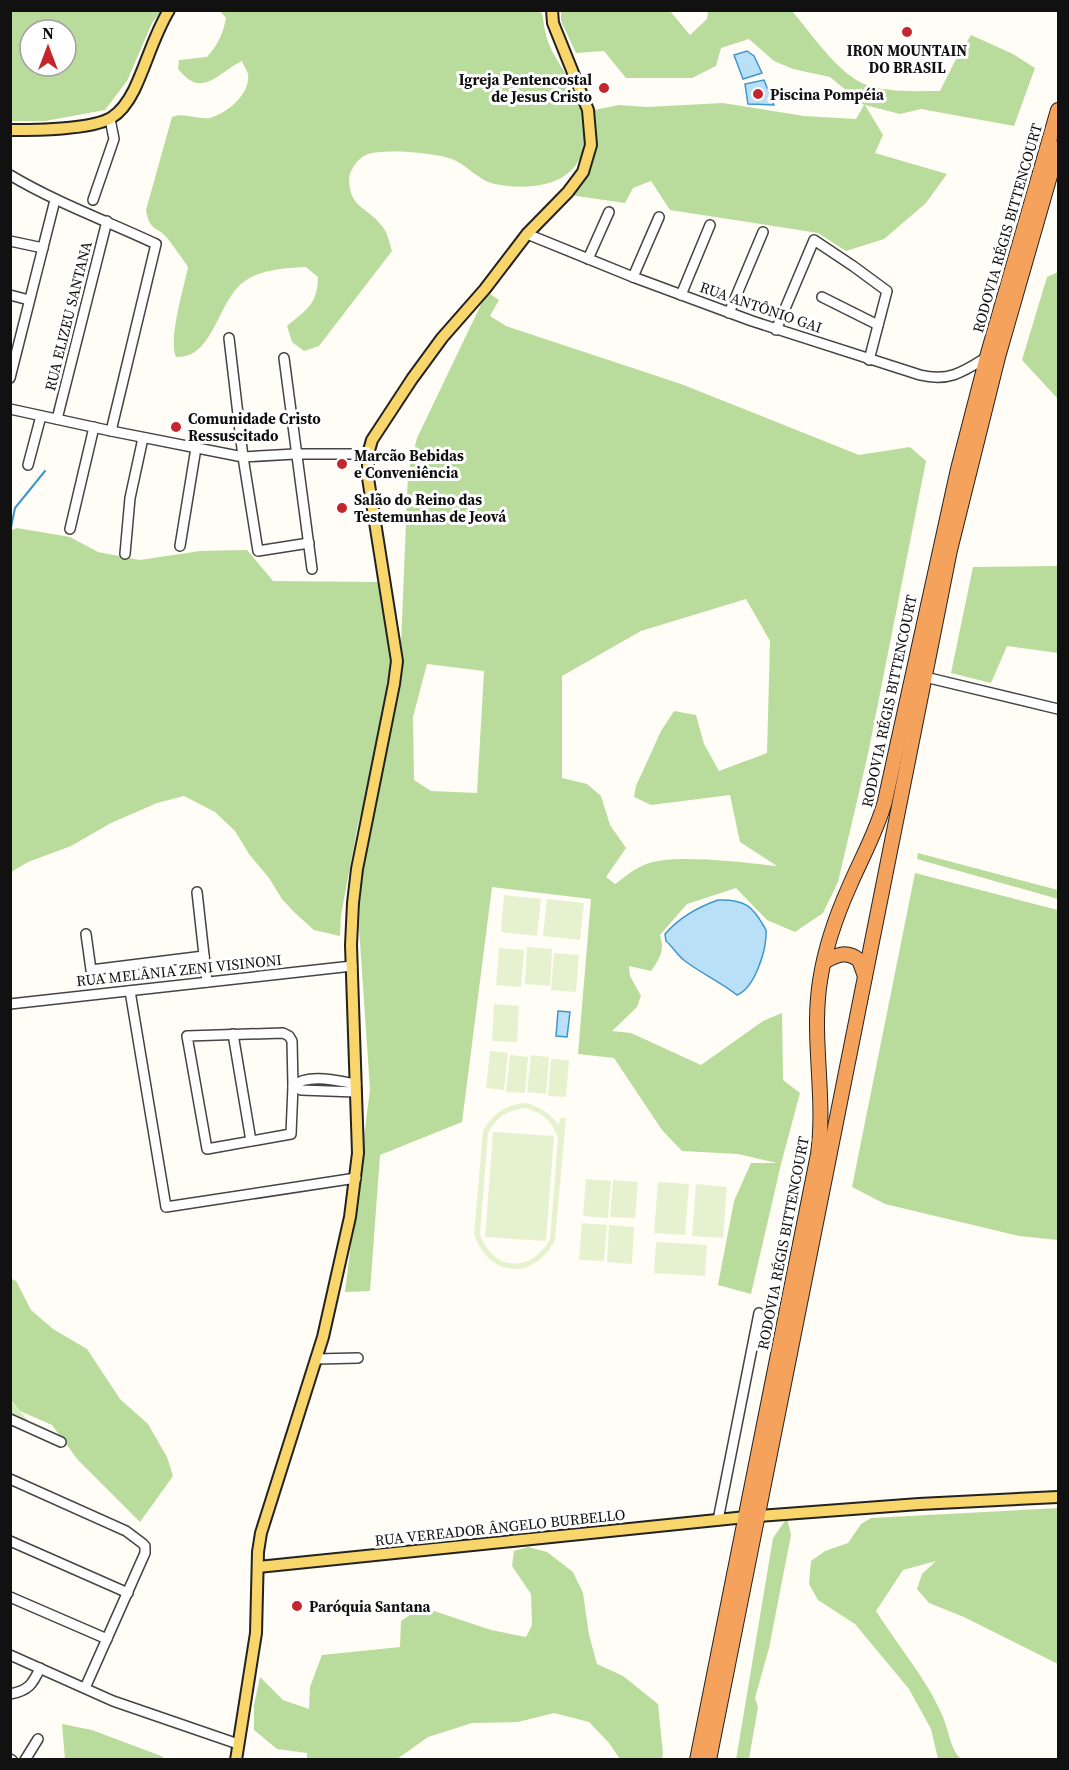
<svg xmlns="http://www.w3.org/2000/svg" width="1069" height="1770" viewBox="0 0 1069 1770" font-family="'Source Serif 4',serif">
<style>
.green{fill:#d5ebbd}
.forest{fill:#b9dc9c;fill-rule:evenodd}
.pitch{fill:#e6f2cf;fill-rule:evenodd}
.water{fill:#b9e0f7;stroke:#3f96cf;stroke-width:1.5}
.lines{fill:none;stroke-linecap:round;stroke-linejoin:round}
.stream{stroke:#3f96cf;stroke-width:2}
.minor-casing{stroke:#444;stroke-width:12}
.major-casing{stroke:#222;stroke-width:14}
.highway-casing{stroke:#222;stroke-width:16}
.minor{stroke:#fff;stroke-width:9}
.major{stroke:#f9d66b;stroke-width:10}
.highway{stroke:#f5a25d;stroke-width:14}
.poi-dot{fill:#c4262e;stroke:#fff;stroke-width:2}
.labels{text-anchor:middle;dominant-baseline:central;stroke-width:6;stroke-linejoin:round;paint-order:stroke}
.poi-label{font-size:15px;font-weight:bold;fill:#111;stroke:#fff;text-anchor:start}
.street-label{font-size:15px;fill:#111;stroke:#fff}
</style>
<rect width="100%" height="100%" fill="#fffdf5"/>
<polygon class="green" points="10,1400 32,1425 11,1415"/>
<g class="forest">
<path d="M11 10H161V11L152 23 127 81 105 110 45 121H11ZM30 30H66V66H30Z"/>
<path d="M220 11H538L542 13C544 23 545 35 549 44 555 59 565 71 571 84 577 96 583 115 584 128 590 182 538 193 495 184 479 181 467 165 452 159 434 153 383 148 366 155 358 158 349 171 349 180 350 209 368 207 382 226 388 233 389 242 392 251L319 346 304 351 292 342 287 326C306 310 318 304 318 277L306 267C288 268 264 269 248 279 217 296 216 359 176 357 168 339 184 288 188 267 182 258 175 248 168 239 157 225 150 233 146 210L172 117C184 112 197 120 210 118 226 114 251 94 248 74 247 70 243 65 242 61 218 72 203 100 178 69L179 60 207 57C218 45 223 34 226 18Z"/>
<path d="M561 11H670L690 35 707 19 708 11H792C811 33 834 68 860 82 881 93 916 91 940 91L954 63 971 35 1013 54 1035 68 1014 126 921 109 900 114 865 105 883 135 875 153 947 174 926 203 884 239 846 251 818 233 670 210 651 181 633 188 625 203 570 195C600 164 596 151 594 110L619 105 647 107 723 103 804 116 856 119 864 105 830 77 793 69 774 61 749 39 721 48 716 66 692 78H626L604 51 576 53 561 21Z"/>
<polygon points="1058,272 1058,399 1022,360 1047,277"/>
<path d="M487 292 499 300 490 316 506 326 681 384 859 455 910 447 926 461 868 754 838 882 823 913 795 932 767 920 736 888 687 904 660 935C665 950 660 958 651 971L629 966 630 976 641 996 637 1007 612 1031 631 1033 701 1065 763 1021 782 1013 783 1080 800 1093 781 1164 751 1294 718 1285 734 1201 751 1163H777L738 1154 682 1151 662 1130 614 1058 578 1054 591 899 492 887 462 1122 380 1155 370 1291 345 1292 370 1089 359 928 361 881 404 661 401 645 408 473 417 438ZM746 599 770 641 767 753 719 771 704 744 696 715 674 711 661 731 636 786 634 797 651 805 730 795 740 842 777 866C747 863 667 852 642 866 632 870 624 878 615 884L606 877 626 848 610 825 601 796 587 784 562 778V676L641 631ZM427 664 484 671 477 793 431 791 414 780 413 717Z"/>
<polygon points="17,528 70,537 98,552 140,560 200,551 247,550 273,581 378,582 394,663 374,771 358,824 341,915 340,936 314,930 295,913 282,899 269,878 249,854 235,831 215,812 184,796 157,803 111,823 71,846 28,862 11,872 11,530"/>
<polygon points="1058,566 1058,653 1007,646 991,683 951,673 973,567"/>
<polygon points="918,853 1058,890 1058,899 917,859"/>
<polygon points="915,873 1058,910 1058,1240 1019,1236 885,1204 852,1187"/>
<polygon points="10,1278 16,1281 31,1310 53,1329 87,1349 120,1399 148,1424 167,1457 173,1476 140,1522 78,1460 52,1425 20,1411 11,1400"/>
<path d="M1058 1508V1664L964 1617 929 1603 917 1589 922 1574 936 1561 903 1570 876 1611C898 1646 927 1679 943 1717 949 1731 950 1749 961 1759H938L931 1729 909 1689 855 1624 818 1600 809 1584 811 1561 825 1551 848 1543 861 1524 871 1518Z"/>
<polygon points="787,1518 791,1535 769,1648 755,1698 758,1707 749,1759 736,1760 773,1538"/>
<polygon points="528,1547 547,1552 573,1572 583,1593 589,1635 597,1664 623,1676 658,1704 663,1754 662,1759 620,1759 609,1743 589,1722 554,1713 518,1722 472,1723 428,1737 397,1759 307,1759 307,1753 277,1749 254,1730 254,1705 260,1677 283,1700 309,1709 310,1687 322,1655 400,1647 401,1621 422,1607 491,1630 526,1637 532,1625 531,1594 512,1566 514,1551"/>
<polygon points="62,1724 92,1730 161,1756 165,1759 65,1759"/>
</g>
<g class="pitch">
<polygon points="504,895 541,899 537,936 501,932"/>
<polygon points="547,899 584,903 580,940 543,936"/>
<polygon points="527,947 552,949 550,986 525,984"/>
<polygon points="499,948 524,950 521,987 496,985"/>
<polygon points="554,953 579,955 576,992 551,990"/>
<polygon points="494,1004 519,1006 517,1042 492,1041"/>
<polygon points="490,1051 508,1053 504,1090 486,1088"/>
<polygon points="510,1055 528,1057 525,1093 506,1092"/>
<polygon points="531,1055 549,1057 546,1094 527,1092"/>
<polygon points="551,1059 569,1060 566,1097 548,1096"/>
<path d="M526 1103C541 1107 549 1113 559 1125L560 1118H566L555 1240C534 1281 489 1278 474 1234L483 1131C493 1113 504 1105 526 1103ZM525 1108C543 1113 552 1121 558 1138L550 1239C532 1274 492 1271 480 1234L488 1133C497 1117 507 1110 525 1108Z"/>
<polygon points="493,1132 554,1136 546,1241 485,1237"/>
<polygon points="586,1179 611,1181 608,1218 583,1216"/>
<polygon points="613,1180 638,1182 635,1218 610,1217"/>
<polygon points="658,1182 689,1184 685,1235 654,1233"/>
<polygon points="696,1184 727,1187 723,1238 692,1236"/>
<polygon points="582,1223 607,1225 604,1261 579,1260"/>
<polygon points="609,1225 634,1227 632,1264 607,1262"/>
<polygon points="656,1242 707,1245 705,1276 654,1273"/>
</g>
<g class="water">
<polygon points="747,51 754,56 762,73 743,79 734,55"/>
<polygon points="764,80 774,105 748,104 745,84"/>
<path d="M718 900C745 899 753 906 766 930 767 949 755 988 737 995 721 982 702 974 685 961 678 956 673 947 666 941L665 934C679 918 698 907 718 900Z"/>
<polygon points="558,1011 570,1012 567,1037 556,1036"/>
</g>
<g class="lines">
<polyline class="stream" points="10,532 15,508 45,471"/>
<g class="minor-casing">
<g id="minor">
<path d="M10 175C57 203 107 221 156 244L111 431"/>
<polyline points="93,200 114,139 110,119"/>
<path d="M527 234 633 277 752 321 920 375C949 382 963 372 987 357"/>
<polyline points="10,241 43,248"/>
<polyline points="588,259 609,212"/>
<polyline points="633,277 659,217"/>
<polyline points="10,295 29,300"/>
<polyline points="681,295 710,225"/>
<polyline points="822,297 878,325"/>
<polyline points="729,313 763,232"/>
<polyline points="776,330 814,240 853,266 887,291 869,360"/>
<polyline points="229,338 243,457 258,551 309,543"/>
<polyline points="284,358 312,569"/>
<polyline points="10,378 55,200"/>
<polyline points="10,409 111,431 243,457 295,454 368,454"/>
<polyline points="57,419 107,221"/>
<polyline points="28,465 41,416"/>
<polyline points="70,529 94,427"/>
<polyline points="180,546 196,448"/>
<polyline points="125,554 130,498 143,438"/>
<polyline points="925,677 1058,709"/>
<polyline points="197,892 207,982"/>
<polyline points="86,934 91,970 204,956"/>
<polyline points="130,991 166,1207 356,1178"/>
<polyline points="10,1004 352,966"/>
<polygon points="283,1033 289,1036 292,1041 293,1086 291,1134 207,1149 187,1036"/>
<polyline points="233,1034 251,1141"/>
<path d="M356 1084C338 1081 308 1073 293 1086L301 1090 356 1092"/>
<polyline points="316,1359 358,1358"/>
<polyline points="10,1419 61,1442"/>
<polyline points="10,1479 126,1531 142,1543 145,1546 145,1553 85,1688"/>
<polyline points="718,1520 759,1313"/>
<polyline points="10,1541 128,1593"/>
<polyline points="10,1597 107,1639"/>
<polyline points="10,1655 113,1701 238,1744"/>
<path d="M10 1694C28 1691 33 1684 40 1668"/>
<polyline points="10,1759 12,1760"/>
<polyline points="25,1760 38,1739"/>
</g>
</g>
<g class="major-casing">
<g id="major">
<path d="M10 130C35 130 90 130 111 118 121 112 129 100 134 90 147 63 153 37 169 10"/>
<polyline points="758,1516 919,1504 1058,1497"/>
<polyline points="258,1567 746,1517"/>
<polyline points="236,1760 256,1633 258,1552 261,1533 323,1337 350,1217 358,1153 351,945 353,903 357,869 394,684 397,661 368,478 368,454 372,440 412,379 442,338 485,289 527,234 568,192 583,172 591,145 588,110 553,23 552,10"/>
</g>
</g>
<g class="highway-casing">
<g id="highway">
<path d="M824 962C836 955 846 950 859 960L865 976"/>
<path d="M697 1760 818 1154C826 1096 811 1039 820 981 825 948 836 916 850 885 862 857 877 831 885 801L958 469 987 357 1058 110"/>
<polyline points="709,1760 950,550 998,357 1058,148"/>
</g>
</g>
<use href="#minor" class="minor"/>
<use href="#major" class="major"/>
<use href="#highway" class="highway"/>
</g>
<g class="poi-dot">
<circle cx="907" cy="32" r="6"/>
<circle cx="604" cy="88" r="6"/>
<circle cx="758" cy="94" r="6"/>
<circle cx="176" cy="427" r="6"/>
<circle cx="342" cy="464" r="6"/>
<circle cx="342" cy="508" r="6"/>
<circle cx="297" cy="1606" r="6"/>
</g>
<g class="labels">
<g class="poi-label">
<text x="907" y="50" text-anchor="middle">IRON MOUNTAIN<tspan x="907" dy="17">DO BRASIL</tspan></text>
<text x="592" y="79" text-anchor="end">Igreja Pentencostal<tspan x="592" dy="17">de Jesus Cristo</tspan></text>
<text x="770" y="94">Piscina Pompéia</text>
<text x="188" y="418">Comunidade Cristo<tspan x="188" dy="17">Ressuscitado</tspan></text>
<text x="354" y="455">Marcão Bebidas<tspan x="354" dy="17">e Conveniência</tspan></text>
<text x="354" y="499">Salão do Reino das<tspan x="354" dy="17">Testemunhas de Jeová</tspan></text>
<text x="309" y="1606">Paróquia Santana</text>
</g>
<g class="street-label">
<text transform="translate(1007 228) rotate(-74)">RODOVIA RÉGIS BITTENCOURT</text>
<text transform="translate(761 307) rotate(19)">RUA ANTÔNIO GAI</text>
<text transform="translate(68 316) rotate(-76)">RUA ELIZEU SANTANA</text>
<text transform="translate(889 701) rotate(-78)">RODOVIA RÉGIS BITTENCOURT</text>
<text transform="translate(179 970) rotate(-6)">RUA MELÂNIA ZENI VISINONI</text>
<text transform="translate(783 1243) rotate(-79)">RODOVIA RÉGIS BITTENCOURT</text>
<text transform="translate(500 1527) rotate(-6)">RUA VEREADOR ÂNGELO BURBELLO</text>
</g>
</g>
<rect width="1069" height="1770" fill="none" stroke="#111111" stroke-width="24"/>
<g transform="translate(48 48)"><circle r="28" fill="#ffffff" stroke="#a0a0a0" stroke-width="1.5"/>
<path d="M0-4.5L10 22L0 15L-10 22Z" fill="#c4262e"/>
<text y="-9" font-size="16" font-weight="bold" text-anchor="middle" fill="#111111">N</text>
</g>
</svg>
